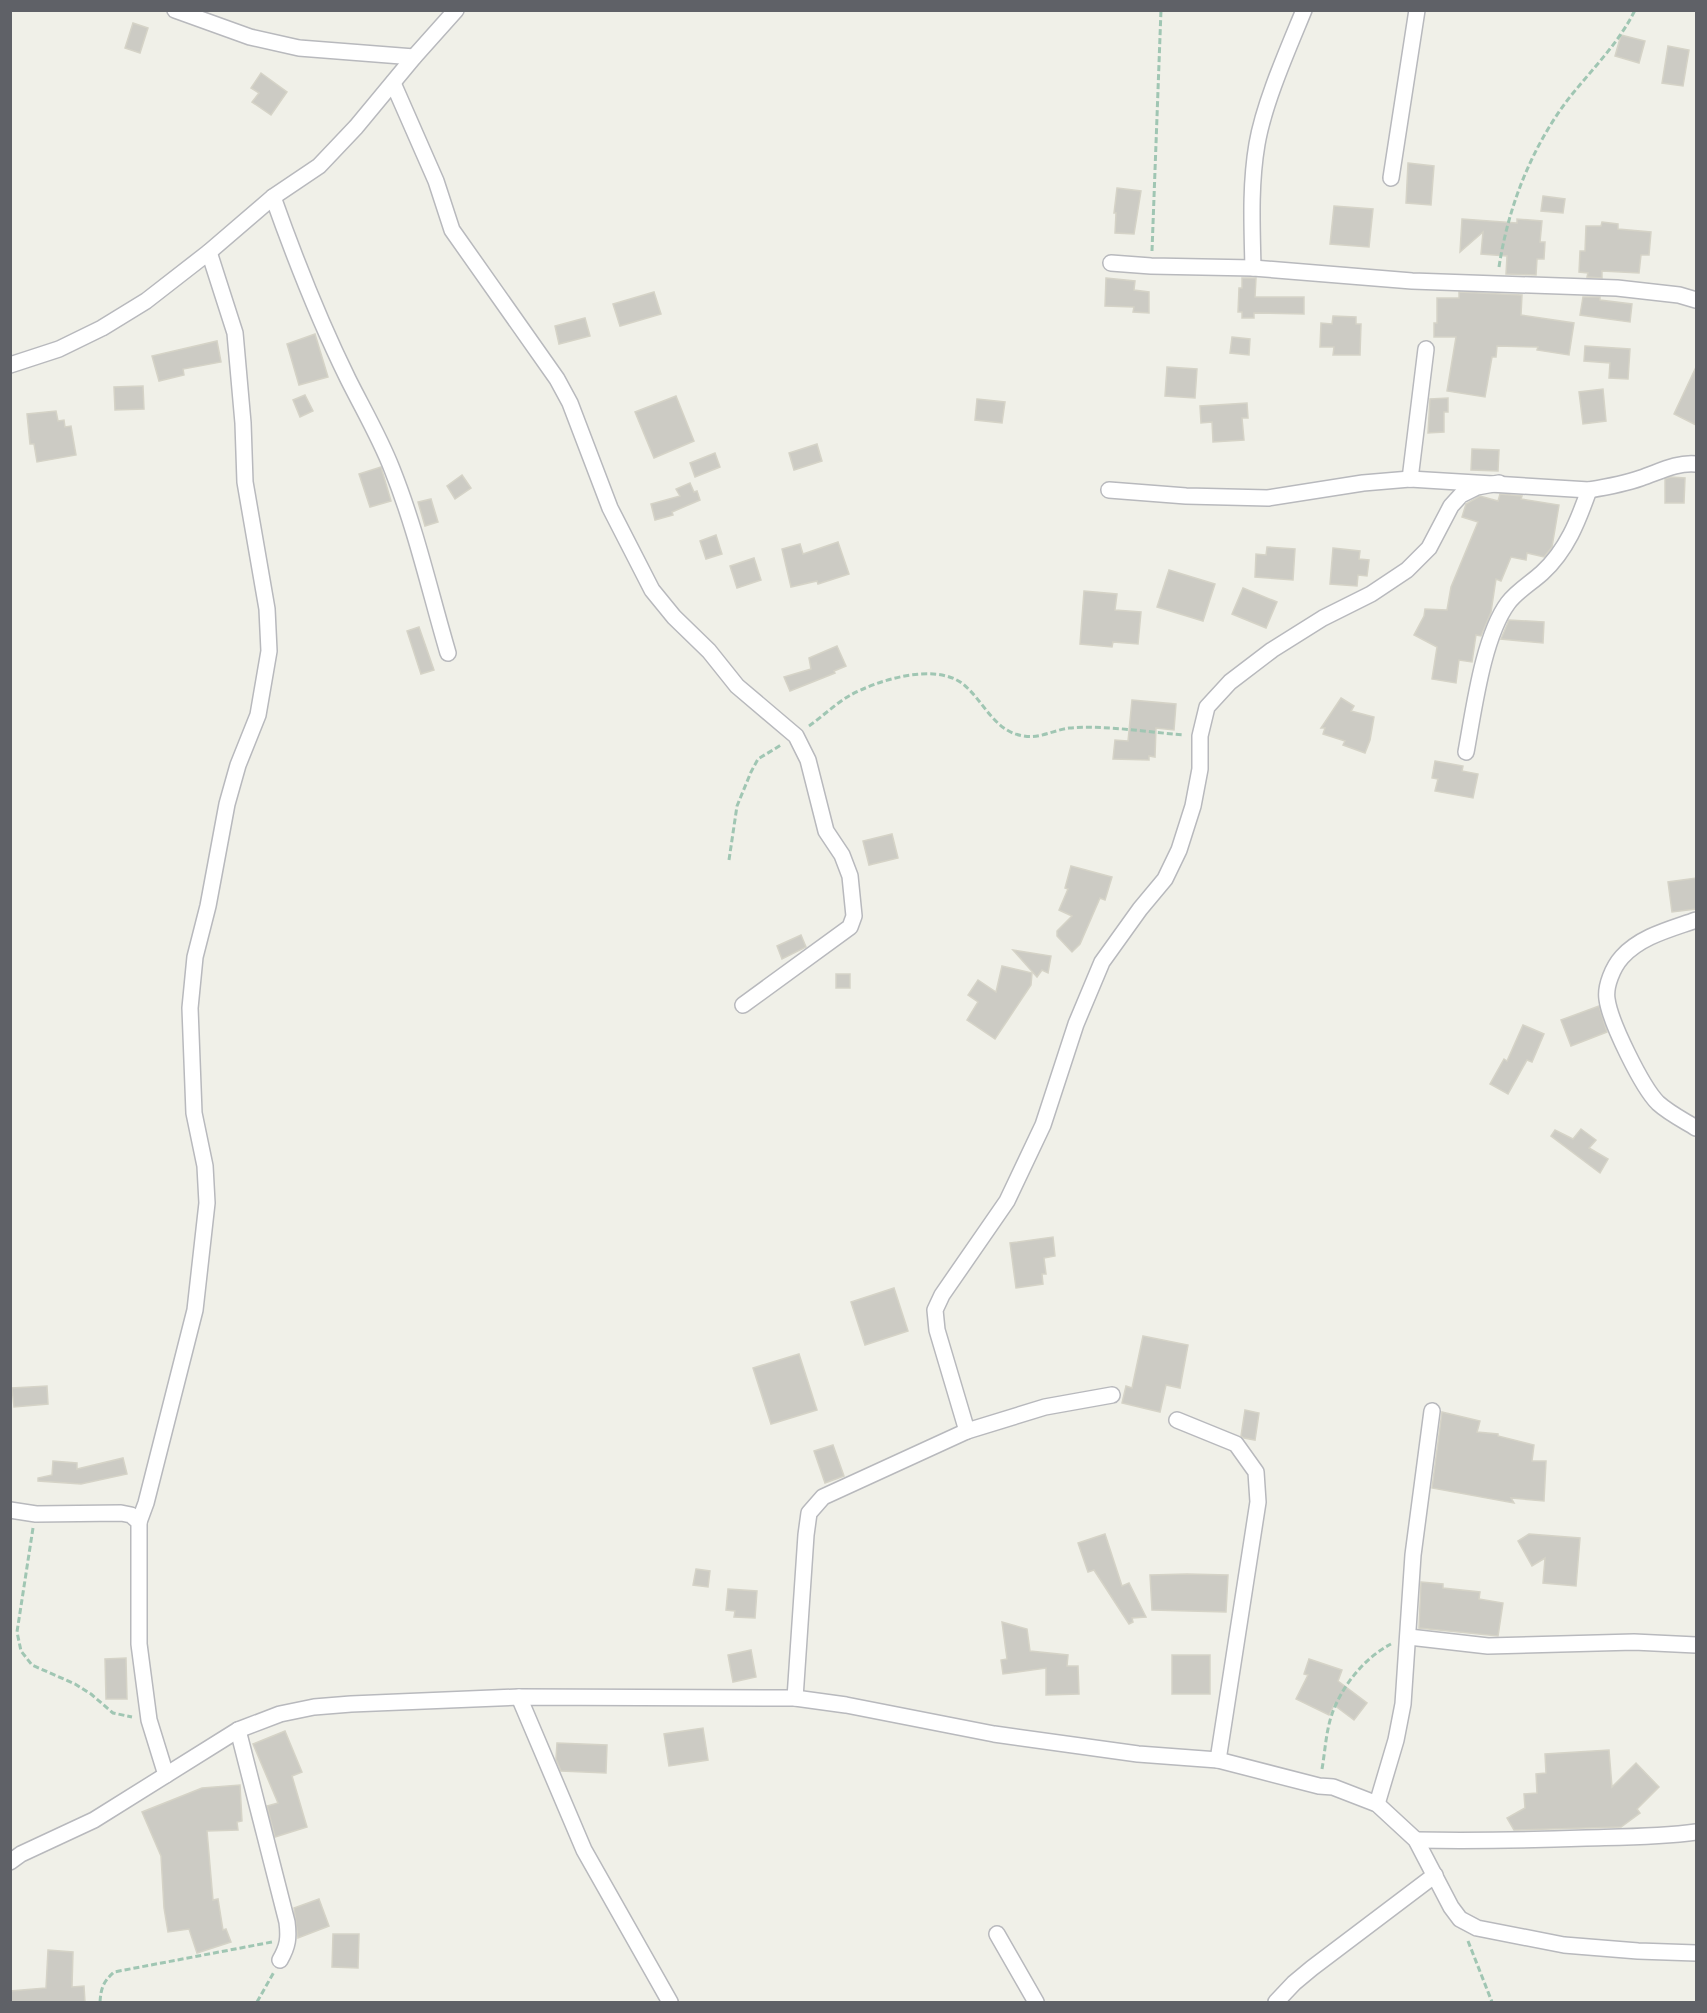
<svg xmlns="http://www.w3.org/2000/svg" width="1707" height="2013" viewBox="0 0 1707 2013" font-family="'IBM Plex Sans',sans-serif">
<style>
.building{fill:#cccbc4;stroke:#d5d3c7;stroke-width:1.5}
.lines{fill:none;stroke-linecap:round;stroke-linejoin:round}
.street-casing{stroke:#b8b9bd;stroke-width:18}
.path{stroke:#a0c6b3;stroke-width:3;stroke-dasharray:6 3;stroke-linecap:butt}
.street{stroke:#fff;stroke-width:15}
</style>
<rect width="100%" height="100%" fill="#f0f0e8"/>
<g class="building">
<polygon points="133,23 148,28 140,53 125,48"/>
<polygon points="1621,35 1645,41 1639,63 1615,56"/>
<polygon points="1668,46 1689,50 1683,86 1662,83"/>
<polygon points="261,73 287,92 271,115 252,102 259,93 251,88"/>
<polygon points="1408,163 1434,166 1431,205 1406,203"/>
<polygon points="1117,188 1141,191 1134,234 1115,233 1116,213 1114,213"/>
<polygon points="1543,196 1565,199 1563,213 1541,211"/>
<polygon points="1334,206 1373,209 1369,247 1330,244"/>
<polygon points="1462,219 1517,223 1517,219 1542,221 1540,242 1545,242 1544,259 1537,259 1536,275 1506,274 1507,256 1481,254 1483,232 1460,252"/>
<polygon points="1602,222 1618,224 1618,229 1651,232 1649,255 1641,255 1639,273 1602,271 1602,278 1587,277 1588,273 1579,272 1580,251 1585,251 1586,226 1601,226"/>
<polygon points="1106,278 1135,281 1134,290 1149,292 1149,313 1133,312 1134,307 1105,306"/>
<polygon points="1242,278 1256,278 1255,297 1304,297 1304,314 1254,313 1254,318 1242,318 1242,312 1238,312 1239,288 1242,288"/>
<polygon points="654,292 661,314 620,326 613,304"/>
<polygon points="1459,292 1522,295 1521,315 1574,323 1569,355 1537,350 1538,347 1497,346 1496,357 1492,357 1485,397 1447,391 1456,337 1434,337 1434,323 1437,323 1437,298 1459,298"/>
<polygon points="1583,297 1600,297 1600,300 1632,304 1630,322 1580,315"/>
<polygon points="1333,316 1356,317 1356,324 1361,324 1360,355 1333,355 1334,347 1320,347 1321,323 1332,324"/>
<polygon points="585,318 590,336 559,344 555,326"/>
<polygon points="315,334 328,377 299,385 287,344"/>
<polygon points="1232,337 1250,339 1249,355 1230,353"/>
<polygon points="217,341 221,362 183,369 184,375 159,381 152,356"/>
<polygon points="1585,346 1630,349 1628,379 1609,378 1610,363 1584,361"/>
<polygon points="1167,367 1197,369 1195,398 1165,396"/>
<polygon points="1696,367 1696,425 1674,414"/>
<polygon points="143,386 144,409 115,410 114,387"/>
<polygon points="1603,389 1606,421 1583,424 1579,392"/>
<polygon points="305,395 313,411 300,417 293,400"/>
<polygon points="676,396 694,441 654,458 635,412"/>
<polygon points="1448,398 1448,412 1444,412 1444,432 1428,433 1430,399"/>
<polygon points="977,399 1005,402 1002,423 975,420"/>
<polygon points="1247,403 1248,418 1242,418 1244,440 1213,442 1212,422 1201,423 1200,406"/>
<polygon points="56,411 58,421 64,420 65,427 71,426 76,455 37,462 34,444 30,444 27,414"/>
<polygon points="817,444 822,461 794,470 789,453"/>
<polygon points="1472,449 1499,450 1498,471 1471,470"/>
<polygon points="715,453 720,467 695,477 690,463"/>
<polygon points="381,467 391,501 370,507 359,474"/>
<polygon points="462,475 471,488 455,499 447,486"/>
<polygon points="1671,477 1685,478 1684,503 1665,503 1665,479"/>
<polygon points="690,483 694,492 697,491 700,500 672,512 673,515 655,520 651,504 680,496 676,489"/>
<polygon points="1500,494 1522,496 1521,499 1559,505 1552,547 1544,557 1527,553 1526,560 1511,557 1501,581 1496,579 1491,612 1481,636 1476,635 1472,662 1459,660 1456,683 1432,679 1437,647 1414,635 1424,616 1425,609 1447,610 1451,587 1478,522 1462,517 1466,504 1480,496 1498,501"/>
<polygon points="431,499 438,522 425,526 418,502"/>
<polygon points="716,535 722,554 706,559 700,541"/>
<polygon points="838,542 849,574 818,584 817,581 791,587 782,549 800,544 803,554"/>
<polygon points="1267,547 1295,549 1293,580 1255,577 1256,554 1266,555"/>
<polygon points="1333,548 1360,551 1359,559 1369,560 1367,576 1358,575 1357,586 1330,584"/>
<polygon points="754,558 761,580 737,588 730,566"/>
<polygon points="1169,570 1215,584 1203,621 1157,607"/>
<polygon points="1243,588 1277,602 1266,628 1232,614"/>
<polygon points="1084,591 1117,594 1115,610 1141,612 1138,644 1113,642 1112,647 1080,644"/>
<polygon points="1509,620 1544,622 1543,643 1501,639"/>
<polygon points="419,627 434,670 421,674 407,631"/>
<polygon points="837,646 846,666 834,671 835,673 790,691 784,677 811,669 809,658"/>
<polygon points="1341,698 1354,706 1351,711 1374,717 1370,740 1365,753 1343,745 1345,741 1323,734 1325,728 1321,728"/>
<polygon points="1132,700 1176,704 1174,730 1156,728 1155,757 1149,756 1149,760 1113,759 1115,740 1128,741"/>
<polygon points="1435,761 1463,766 1462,771 1478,774 1473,798 1435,791 1438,779 1432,778"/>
<polygon points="892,834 898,858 869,865 863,841"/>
<polygon points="1071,866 1112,877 1105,900 1100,898 1080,944 1072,952 1057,936 1057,931 1072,916 1059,910 1068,889 1065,888"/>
<polygon points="1696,878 1696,909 1672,912 1668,882"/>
<polygon points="801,935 806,947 782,959 777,946"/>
<polygon points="1013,950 1051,956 1048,973 1042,970 1037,977"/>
<polygon points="1002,966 1032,973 1031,985 995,1039 967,1020 978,1002 968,995 978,980 996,992"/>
<rect x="836" y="974" width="14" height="14"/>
<polygon points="1599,1006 1607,1032 1571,1046 1561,1020"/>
<polygon points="1523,1025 1544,1034 1532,1062 1527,1060 1508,1094 1490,1084 1504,1059 1507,1061"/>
<polygon points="1581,1129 1596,1140 1589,1148 1608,1159 1600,1173 1551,1136 1555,1130 1573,1139"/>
<polygon points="1053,1237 1055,1256 1044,1258 1046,1274 1042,1274 1043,1284 1016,1288 1010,1243"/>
<polygon points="894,1288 908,1331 865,1345 851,1302"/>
<polygon points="1143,1336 1188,1345 1180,1388 1166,1385 1160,1412 1122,1403 1126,1386 1132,1388"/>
<polygon points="799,1354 817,1410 771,1424 753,1368"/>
<polygon points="47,1386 48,1404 14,1407 12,1388"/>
<polygon points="1245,1410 1259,1413 1255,1440 1244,1438 1241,1436"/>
<polygon points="1442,1412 1480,1421 1477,1432 1498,1434 1498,1436 1534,1445 1532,1461 1546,1461 1544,1501 1511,1498 1514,1503 1432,1488"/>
<polygon points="833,1445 844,1476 825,1483 814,1451"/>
<polygon points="123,1458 127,1474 81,1484 38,1481 38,1478 52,1475 53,1461 77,1463 77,1469"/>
<polygon points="1105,1534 1122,1586 1129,1583 1146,1617 1132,1618 1133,1622 1129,1624 1094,1570 1088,1572 1078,1543"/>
<polygon points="1529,1534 1580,1538 1576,1586 1543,1583 1545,1558 1532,1566 1518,1541"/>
<polygon points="696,1569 710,1571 708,1587 693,1585"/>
<polygon points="1187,1574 1228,1575 1226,1612 1152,1610 1150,1575"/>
<polygon points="1421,1582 1443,1584 1443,1588 1480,1592 1479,1599 1503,1603 1498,1636 1419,1628"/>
<polygon points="728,1589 757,1591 755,1618 734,1617 735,1611 726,1610"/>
<polygon points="1002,1622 1027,1629 1030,1651 1068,1655 1067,1666 1078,1666 1079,1694 1046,1695 1046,1668 1003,1674 1001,1660 1007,1659"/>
<polygon points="751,1650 756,1677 733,1682 728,1655"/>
<rect x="1172" y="1655" width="38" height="39"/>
<polygon points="126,1658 127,1699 106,1699 105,1659"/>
<polygon points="1309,1659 1342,1670 1338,1681 1367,1703 1354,1720 1334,1705 1329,1715 1296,1699 1308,1675 1304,1674"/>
<polygon points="703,1728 708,1760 669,1766 664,1734"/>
<polygon points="285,1731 302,1772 292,1776 307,1827 275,1837 267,1806 278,1803 253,1744"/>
<polygon points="557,1743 607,1745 606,1773 561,1771 556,1759"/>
<polygon points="1609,1750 1612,1787 1636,1763 1659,1787 1637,1809 1640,1813 1621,1827 1514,1830 1507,1818 1525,1808 1524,1794 1537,1793 1536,1774 1546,1773 1545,1754"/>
<polygon points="240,1785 242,1821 237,1822 238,1830 207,1831 213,1900 218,1899 223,1930 226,1929 231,1942 197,1953 189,1929 168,1932 164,1908 161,1856 142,1812 202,1788"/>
<polygon points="319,1899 329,1926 298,1938 294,1908"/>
<polygon points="333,1934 359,1934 358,1968 332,1967"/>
<polygon points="48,1950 73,1952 72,1987 84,1986 85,2002 10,2002 10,1991 46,1988"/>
</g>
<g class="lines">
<g class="street-casing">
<g id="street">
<polyline points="175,10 250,37 299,48 414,57"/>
<polyline points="393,83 436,181 452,230 557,379 570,403 610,508 652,590 674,617 709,651 737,686 796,736 808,760 826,831 842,855 850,876 854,916 850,927 743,1005"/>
<polyline points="1391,178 1417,10"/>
<path d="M273 197C295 259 319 320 348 379 363 409 380 438 392 469 416 529 430 592 448 653"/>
<polyline points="1111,263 1151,266 1253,268 1412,281 1617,288 1679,295 1696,300"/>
<path d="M1253 268C1252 226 1250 185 1257 144 1264 103 1288 49 1304 10"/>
<polyline points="10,365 59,349 102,328 146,301 209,252 273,197 319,166 356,127 414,57 456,10"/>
<polyline points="1410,479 1426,349"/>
<path d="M1109 490 1186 496 1268 498 1363 483 1410 479 1589 490C1607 487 1624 484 1641 478 1659 472 1677 462 1696 464"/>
<path d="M1466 752C1474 709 1483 637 1508 603 1517 591 1531 583 1542 573 1567 550 1578 521 1589 490"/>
<path d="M1696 920C1671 929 1641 936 1622 957 1613 967 1605 986 1607 999 1610 1022 1642 1087 1658 1103 1669 1113 1683 1120 1696 1128"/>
<polyline points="1177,1420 1236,1444 1256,1472 1258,1502 1218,1760"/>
<polyline points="967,1431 937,1330 935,1310 942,1295 1007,1201 1043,1125 1076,1024 1102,962 1140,909 1165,879 1179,850 1193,806 1200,769 1200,736 1207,707 1230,682 1272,650 1323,618 1371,594 1407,570 1429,548 1451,506 1461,495 1477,487 1499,483"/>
<polyline points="10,1510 36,1514 121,1513 131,1515 139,1522 139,1644 149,1720 166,1775"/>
<polyline points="139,1522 146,1503 195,1310 207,1203 205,1166 194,1113 190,1008 195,957 208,906 227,804 238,765 258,715 269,651 267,609 245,482 243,423 235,333 209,252"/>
<polyline points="1409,1637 1488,1646 1634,1642 1696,1645"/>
<polyline points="519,1697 584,1850 670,2002"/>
<polyline points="795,1698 806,1535 809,1513 823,1497 967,1431 1045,1407 1112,1395"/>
<path d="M238 1730 287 1922C289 1938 288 1946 280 1960"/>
<polyline points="1377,1804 1396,1740 1403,1704 1413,1555 1432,1411"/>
<path d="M1416 1840C1473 1841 1529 1840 1586 1838 1623 1837 1660 1837 1696 1832"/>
<polyline points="10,1862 21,1854 94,1820 238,1730 280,1714 314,1707 351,1704 519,1697 795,1698 846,1705 994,1734 1138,1754 1218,1760 1319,1786 1333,1787 1377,1804 1416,1840 1451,1907 1460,1919 1477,1928 1564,1945 1638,1951 1696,1953"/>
<polyline points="997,1934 1036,2002"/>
<polyline points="1276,2002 1294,1983 1312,1968 1435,1875"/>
</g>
</g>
<g class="path">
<polyline points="1152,251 1161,10"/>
<path d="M1499 267C1508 208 1530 151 1566 102 1589 72 1618 45 1635 10"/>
<path d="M809 726C822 717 835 704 849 696 877 680 935 662 963 684 984 701 994 732 1024 736 1039 739 1054 730 1069 728 1106 725 1146 732 1184 735"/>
<polyline points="729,860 737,806 751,772 758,759 781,745"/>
<polyline points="33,1528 17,1632 21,1651 32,1665 75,1684 91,1694 113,1713 132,1717"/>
<path d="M1322 1769C1325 1752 1326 1731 1332 1714 1342 1686 1364 1658 1391 1644"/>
<polyline points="1468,1941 1492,2002"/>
<path d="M100 2002C101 1988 103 1982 114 1972L272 1942"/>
<polyline points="257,2002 274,1972"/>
</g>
<use href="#street" class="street"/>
</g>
<rect width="1707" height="2013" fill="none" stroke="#5f6167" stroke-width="24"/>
</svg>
